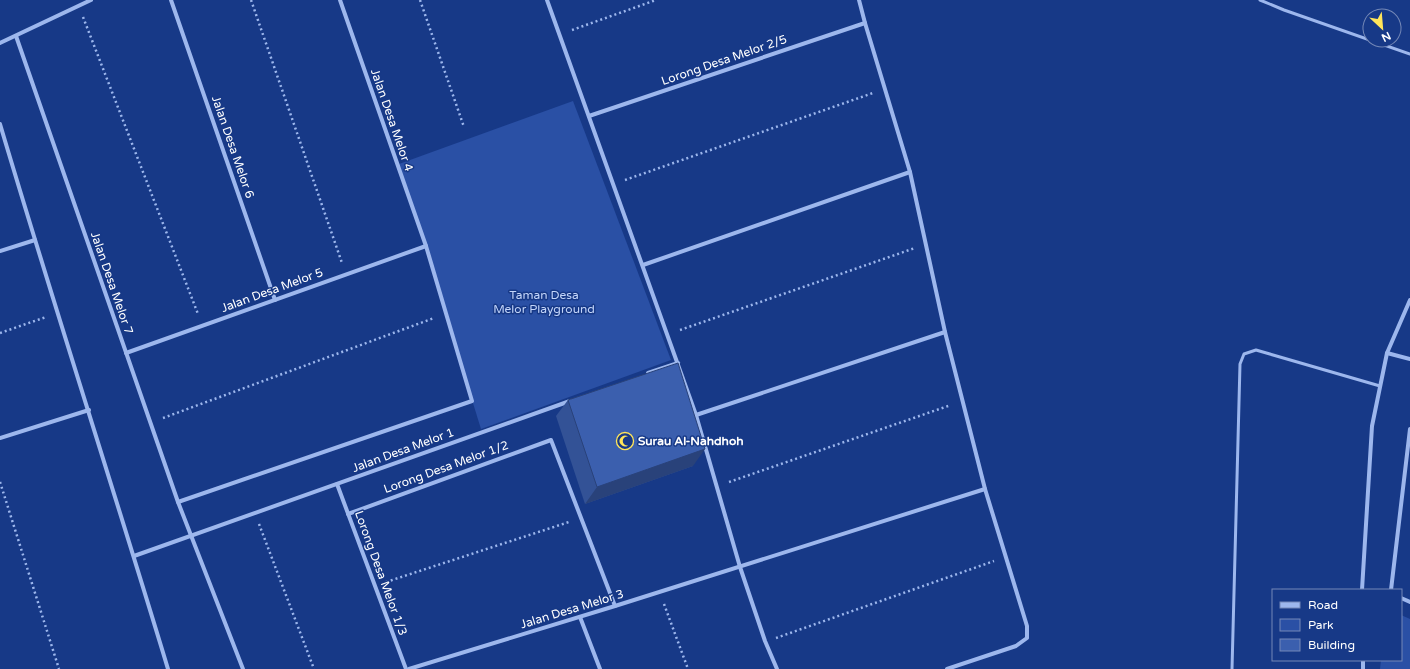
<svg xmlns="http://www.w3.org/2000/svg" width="1410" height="669" viewBox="0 0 1410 669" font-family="'Varela Round',sans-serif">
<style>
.green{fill:#2a50a5}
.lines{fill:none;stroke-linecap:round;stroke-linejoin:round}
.path{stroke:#9db7ed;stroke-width:2.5;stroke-dasharray:2 3;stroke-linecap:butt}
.service{stroke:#9db7ed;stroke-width:3}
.minor{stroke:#9db7ed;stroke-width:4}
.wall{fill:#335296}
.shaded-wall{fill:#29427a}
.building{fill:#3b5fae;stroke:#29427a}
.labels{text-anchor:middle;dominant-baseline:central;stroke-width:3;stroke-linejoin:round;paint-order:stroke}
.street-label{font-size:12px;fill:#fff;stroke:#173987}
.park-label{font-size:12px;fill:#c3d5fa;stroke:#173987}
.poi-label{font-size:12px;font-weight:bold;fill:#fff;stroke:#173987;text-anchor:start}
</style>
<rect width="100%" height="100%" fill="#173987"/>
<g class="green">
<polygon points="573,101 671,360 481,429 399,164"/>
<polygon points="1401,615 1410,619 1410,669 1380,669 1381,660 1401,660"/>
</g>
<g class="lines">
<g class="path">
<polyline points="251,0 342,263"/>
<polyline points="420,0 464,127"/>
<polyline points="83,17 198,314"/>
<polyline points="572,30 656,0"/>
<polyline points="625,180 873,93"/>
<polyline points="680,330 915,248"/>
<polyline points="0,333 46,317"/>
<polyline points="163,418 434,318"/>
<polyline points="0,482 59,669"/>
<polyline points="729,482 951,405"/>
<polyline points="259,524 314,669"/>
<polyline points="386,582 569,522"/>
<polyline points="664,604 688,669"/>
<polyline points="776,638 994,561"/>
</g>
<g class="service">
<polyline points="1260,0 1284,10 1410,54"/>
<polyline points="1232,669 1240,364 1244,354 1256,350 1380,386"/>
</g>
<g class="minor">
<polyline points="171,0 275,300"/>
<polyline points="547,0 696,415 740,567 765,641 777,669"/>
<polyline points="859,0 865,23 910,172 945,332 985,489 1027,626 1027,638 1016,646 947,669"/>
<polyline points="16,36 178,502 243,669"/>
<polyline points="0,43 91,0"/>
<polyline points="589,116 865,23"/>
<path d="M0 124C54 306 113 487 168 669"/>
<polyline points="0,251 35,240"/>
<polyline points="643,265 910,172"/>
<polyline points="126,353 426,246"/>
<polyline points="1387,353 1410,359"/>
<polyline points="648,373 678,363"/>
<polyline points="696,415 945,332"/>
<polyline points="0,438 89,410"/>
<polyline points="337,484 406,669"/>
<polyline points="178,502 472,401 426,246 340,0"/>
<polyline points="348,514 551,440 615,606"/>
<polyline points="134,556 570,401"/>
<polyline points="1362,590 1372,426 1387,353 1410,300"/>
<polyline points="1391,590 1410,429"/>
<polyline points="1401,598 1410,602"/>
<polyline points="580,617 600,669"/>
<polyline points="409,669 615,606 985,489"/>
<polyline points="1363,669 1363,660"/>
</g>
</g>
<polygon class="wall" points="568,400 693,466 585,504 556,416"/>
<polygon class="shaded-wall" points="705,449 693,466 585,504 597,487"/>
<polygon class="building" points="678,363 705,449 597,487 568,400"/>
<defs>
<g id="mosque-ring" transform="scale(0.9)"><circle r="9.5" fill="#173987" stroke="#ffe55a" stroke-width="1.5"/><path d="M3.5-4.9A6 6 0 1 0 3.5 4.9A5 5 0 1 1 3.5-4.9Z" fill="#ffe55a"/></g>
</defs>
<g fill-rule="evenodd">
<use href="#mosque-ring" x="625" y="441"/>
</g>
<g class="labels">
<g class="street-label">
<text transform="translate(724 60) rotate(-19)">Lorong Desa Melor 2/5</text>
<text transform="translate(392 120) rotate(71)">Jalan Desa Melor 4</text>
<text transform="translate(233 147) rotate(71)">Jalan Desa Melor 6</text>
<text transform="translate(112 283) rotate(71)">Jalan Desa Melor 7</text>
<text transform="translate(272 290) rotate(-20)">Jalan Desa Melor 5</text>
<text transform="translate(403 450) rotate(-20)">Jalan Desa Melor 1</text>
<text transform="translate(446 467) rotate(-20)">Lorong Desa Melor 1/2</text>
<text transform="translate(381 573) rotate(70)">Lorong Desa Melor 1/3</text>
<text transform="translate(572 609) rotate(-17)">Jalan Desa Melor 3</text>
</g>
<g class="park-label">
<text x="544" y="295">Taman Desa<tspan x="544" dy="14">Melor Playground</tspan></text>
</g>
<g class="poi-label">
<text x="638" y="441">Surau Al-Nahdhoh</text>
</g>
</g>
<rect x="1272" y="589" width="130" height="72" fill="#173987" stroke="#7488b7"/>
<rect x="1280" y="602" width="20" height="6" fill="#9db7ed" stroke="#7488b7"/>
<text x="1308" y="609" font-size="12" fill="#ffffff">Road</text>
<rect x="1280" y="619" width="20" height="12" fill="#2a50a5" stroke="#7488b7"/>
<text x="1308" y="629" font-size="12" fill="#ffffff">Park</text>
<rect x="1280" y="639" width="20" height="12" fill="#3b5fae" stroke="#7488b7"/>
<text x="1308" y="649" font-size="12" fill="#ffffff">Building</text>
<g transform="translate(1382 28) rotate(154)"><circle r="19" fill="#173987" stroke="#7488b7"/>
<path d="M0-3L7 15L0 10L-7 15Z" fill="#ffe55a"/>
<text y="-6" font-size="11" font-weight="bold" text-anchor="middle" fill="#ffffff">N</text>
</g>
</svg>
